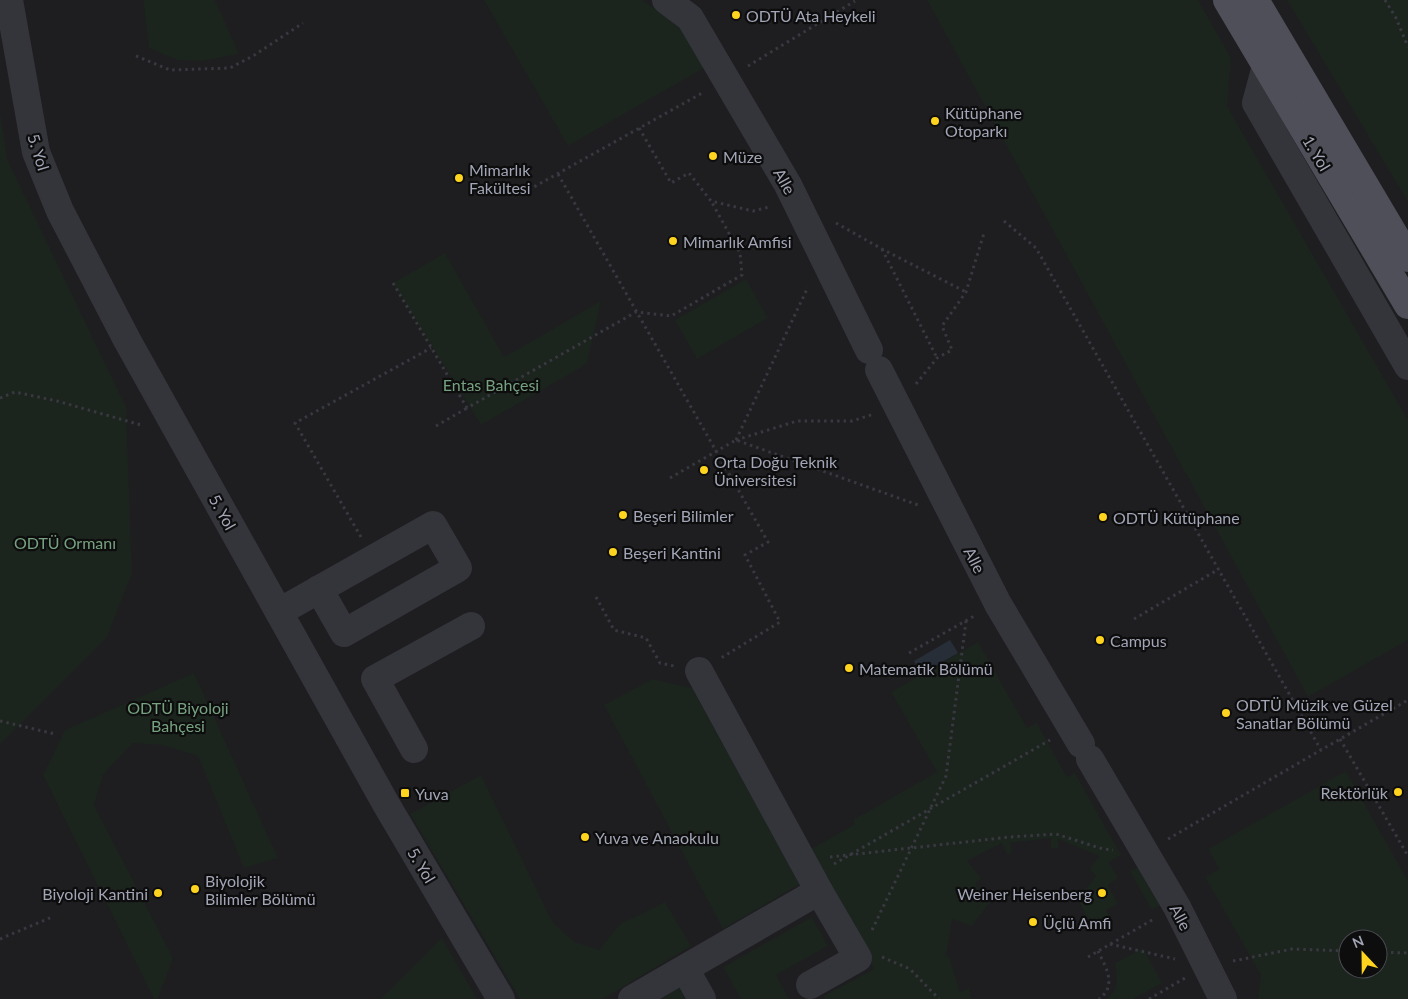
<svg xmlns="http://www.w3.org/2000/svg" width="1408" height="999" viewBox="0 0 1408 999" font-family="Lato,sans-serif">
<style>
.built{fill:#1e1e21;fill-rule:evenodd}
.green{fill:#1c241e;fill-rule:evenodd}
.water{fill:#272e38}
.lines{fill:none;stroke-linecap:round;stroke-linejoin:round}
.path{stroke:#383940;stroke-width:3;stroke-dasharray:2.5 4;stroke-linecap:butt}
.minor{stroke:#34343b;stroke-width:28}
.major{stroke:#4e4f58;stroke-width:28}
.poi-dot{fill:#ffd41e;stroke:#0d0d0e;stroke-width:2}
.labels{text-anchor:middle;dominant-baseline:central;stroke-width:4.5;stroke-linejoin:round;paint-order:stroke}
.poi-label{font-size:16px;fill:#a2a5b5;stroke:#0d0d0e;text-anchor:start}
.street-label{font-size:16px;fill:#a2a5b5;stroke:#0d0d0e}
.park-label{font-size:16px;fill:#77a280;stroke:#0d0d0e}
</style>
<rect width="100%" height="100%" fill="#121214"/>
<path class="built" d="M0 0H1408V999H0ZM1348 939H1378V969H1348Z"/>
<g class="green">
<polygon points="143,0 215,0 239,54 202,61 177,60 149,48"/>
<polygon points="484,0 642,0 678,25 704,68 568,146"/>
<polygon points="927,0 1198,0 1231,58 1227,106 1408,420 1408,640 1308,697"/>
<polygon points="1287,0 1408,0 1408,202"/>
<polygon points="0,112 7,159 126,407 132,573 107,637 0,744"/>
<polygon points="445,253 504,357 601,301 587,364 481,425 393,283"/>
<polygon points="746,279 768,318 697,359 675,320"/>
<polygon points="978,642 1027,728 1037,723 1067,777 1075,773 1121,855 1109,862 1118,878 1108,885 1118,904 1106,910 1110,918 1093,928 1078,900 1096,876 1089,870 1099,856 1058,839 1058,849 1051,848 1051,838 1010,843 1012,853 1007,855 1002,843 967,861 981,878 975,884 991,901 972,926 952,919 946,957 949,956 960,992 969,988 972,999 825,999 824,996 874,969 806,852 855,824 853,820 937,772 891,692"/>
<polygon points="194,673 278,858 244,868 198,756 162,745 133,743 103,775 94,805 173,958 158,999 154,999 43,775 65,730"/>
<polygon points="652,679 692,688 800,884 723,929 604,705"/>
<path d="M1346 771 1408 881V999H1258L1261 975 1205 877 1219 869 1208 849ZM1348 939H1378V969H1348Z"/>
<polygon points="481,775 553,923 575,942 599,950 620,924 665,902 691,946 603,999 520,999 410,814"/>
<polygon points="1141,866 1163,904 1152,910 1130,871"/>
<polygon points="812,917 828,946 776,975 789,999 741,999 723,967"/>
<polygon points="442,938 477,999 381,999"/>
<path d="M1143 948 1162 983 1133 999H1107C1119 989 1118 977 1115 963Z"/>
<polygon points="679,988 685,999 661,999"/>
</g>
<polygon class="water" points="950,640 958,653 921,674 914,661"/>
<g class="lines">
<g class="path">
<polyline points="1385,0 1396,18 1408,47"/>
<polyline points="136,56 170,70 230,68 253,56 303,23"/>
<polyline points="748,66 855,1"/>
<polyline points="639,128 671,183 689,173 711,201 753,211 769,207"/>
<polyline points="558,174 768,542 745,555 780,622 721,658"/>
<polyline points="523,193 704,92"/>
<polyline points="1004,221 1036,248 1321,750 1408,700"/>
<polyline points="836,223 882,249 966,292"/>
<polyline points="882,249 937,358"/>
<polyline points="393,283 467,408 636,312 671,316 742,275 740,253 711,201"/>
<polyline points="916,384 937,358 952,350 942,326 966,292 984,233"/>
<polyline points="0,398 15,392 57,401 141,425"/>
<polyline points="436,426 467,408"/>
<polyline points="736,440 797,421 852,421 874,414"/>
<polyline points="736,440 808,287"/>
<polyline points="670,478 736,440 918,505"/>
<polyline points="361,537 295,423 431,348"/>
<polyline points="596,597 614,630 646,638 660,663 674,666"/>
<polyline points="1134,619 1219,569"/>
<polyline points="909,653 976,615"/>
<polyline points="0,721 55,734"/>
<polyline points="1340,739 1408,856"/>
<polyline points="1168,839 1321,750"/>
<polyline points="830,857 1010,837 1056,834 1103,849 1113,850"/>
<polyline points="834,864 1050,740"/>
<polyline points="872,930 946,776 966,621"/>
<polyline points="0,939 52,917"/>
<polyline points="1110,944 1175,959"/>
<path d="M1098 951C1103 962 1113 977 1107 990 1106 993 1102 996 1099 999"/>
<polyline points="1378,952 1408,953"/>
<polyline points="882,957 910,969 939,999"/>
<polyline points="1088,957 1154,919"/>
<polyline points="1233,961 1292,949 1348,951"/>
<polyline points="1149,999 1185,978"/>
</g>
<g class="minor">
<polyline points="9,0 36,152 60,211 127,340 386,804 501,999"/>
<polyline points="666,0 690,18 788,185 869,350"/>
<polyline points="1266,66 1256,103 1408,366"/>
<polyline points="879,370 998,604 1081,744"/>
<polyline points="279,612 433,525 458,568 344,633 319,589"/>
<polyline points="414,749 375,679 471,626"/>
<polyline points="1090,759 1177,907 1223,999"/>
<polyline points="685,969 702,999"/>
<polyline points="810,985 858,958 819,891"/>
<polyline points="632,999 819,891 699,671"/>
</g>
<g class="major">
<polyline points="1227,0 1408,305"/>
<polyline points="1255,0 1408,258"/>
</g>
</g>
<g class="poi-dot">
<circle cx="736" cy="15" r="5"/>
<circle cx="935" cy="121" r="5"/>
<circle cx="713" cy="156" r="5"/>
<circle cx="459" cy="178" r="5"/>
<circle cx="673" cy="241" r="5"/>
<circle cx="704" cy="470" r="5"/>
<circle cx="623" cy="515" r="5"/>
<circle cx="1103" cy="517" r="5"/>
<circle cx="613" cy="552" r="5"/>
<circle cx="1100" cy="640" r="5"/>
<circle cx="849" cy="668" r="5"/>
<circle cx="1226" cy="713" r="5"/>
<circle cx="1398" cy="792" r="5"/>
<rect x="400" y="788" width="10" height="10" rx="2.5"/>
<circle cx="585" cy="837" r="5"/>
<circle cx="195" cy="889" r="5"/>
<circle cx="158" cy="893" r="5"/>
<circle cx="1102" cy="893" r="5"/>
<circle cx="1033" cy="922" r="5"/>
</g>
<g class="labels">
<g class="poi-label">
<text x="746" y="15">ODTÜ Ata Heykeli</text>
<text x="945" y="112">Kütüphane<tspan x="945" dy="18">Otoparkı</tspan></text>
<text x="723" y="156">Müze</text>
<text x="469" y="169">Mimarlık<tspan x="469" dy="18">Fakültesi</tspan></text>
<text x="683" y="241">Mimarlık Amfisi</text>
<text x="714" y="461">Orta Doğu Teknik<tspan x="714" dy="18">Üniversitesi</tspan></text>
<text x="633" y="515">Beşeri Bilimler</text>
<text x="1113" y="517">ODTÜ Kütüphane</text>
<text x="623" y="552">Beşeri Kantini</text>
<text x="1110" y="640">Campus</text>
<text x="859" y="668">Matematik Bölümü</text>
<text x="1236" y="704">ODTÜ Müzik ve Güzel<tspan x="1236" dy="18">Sanatlar Bölümü</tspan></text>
<text x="1388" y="792" text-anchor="end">Rektörlük</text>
<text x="415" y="793">Yuva</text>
<text x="595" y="837">Yuva ve Anaokulu</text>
<text x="205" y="880">Biyolojik<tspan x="205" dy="18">Bilimler Bölümü</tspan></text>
<text x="148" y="893" text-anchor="end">Biyoloji Kantini</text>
<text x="1092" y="893" text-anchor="end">Weiner Heisenberg</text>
<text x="1043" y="922">Üçlü Amfi</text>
</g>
<g class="street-label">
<text transform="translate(39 152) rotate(73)">5. Yol</text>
<text transform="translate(1317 153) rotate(59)">1. Yol</text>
<text transform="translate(785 181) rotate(61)">Alle</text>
<text transform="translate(223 512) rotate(61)">5. Yol</text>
<text transform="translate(975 560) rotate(63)">Alle</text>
<text transform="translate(422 865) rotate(59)">5. Yol</text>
<text transform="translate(1181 917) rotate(62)">Alle</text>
</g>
<g class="park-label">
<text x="491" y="384">Entas Bahçesi</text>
<text x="65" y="542">ODTÜ Ormanı</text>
<text x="178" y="707">ODTÜ Biyoloji<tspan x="178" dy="18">Bahçesi</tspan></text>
</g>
</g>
<g transform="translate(1363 954) rotate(338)"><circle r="24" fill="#0d0d0e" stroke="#494a51"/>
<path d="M0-4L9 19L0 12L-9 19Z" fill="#ffd41e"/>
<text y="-8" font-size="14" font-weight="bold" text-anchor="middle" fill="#a2a5b5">N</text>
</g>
</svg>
